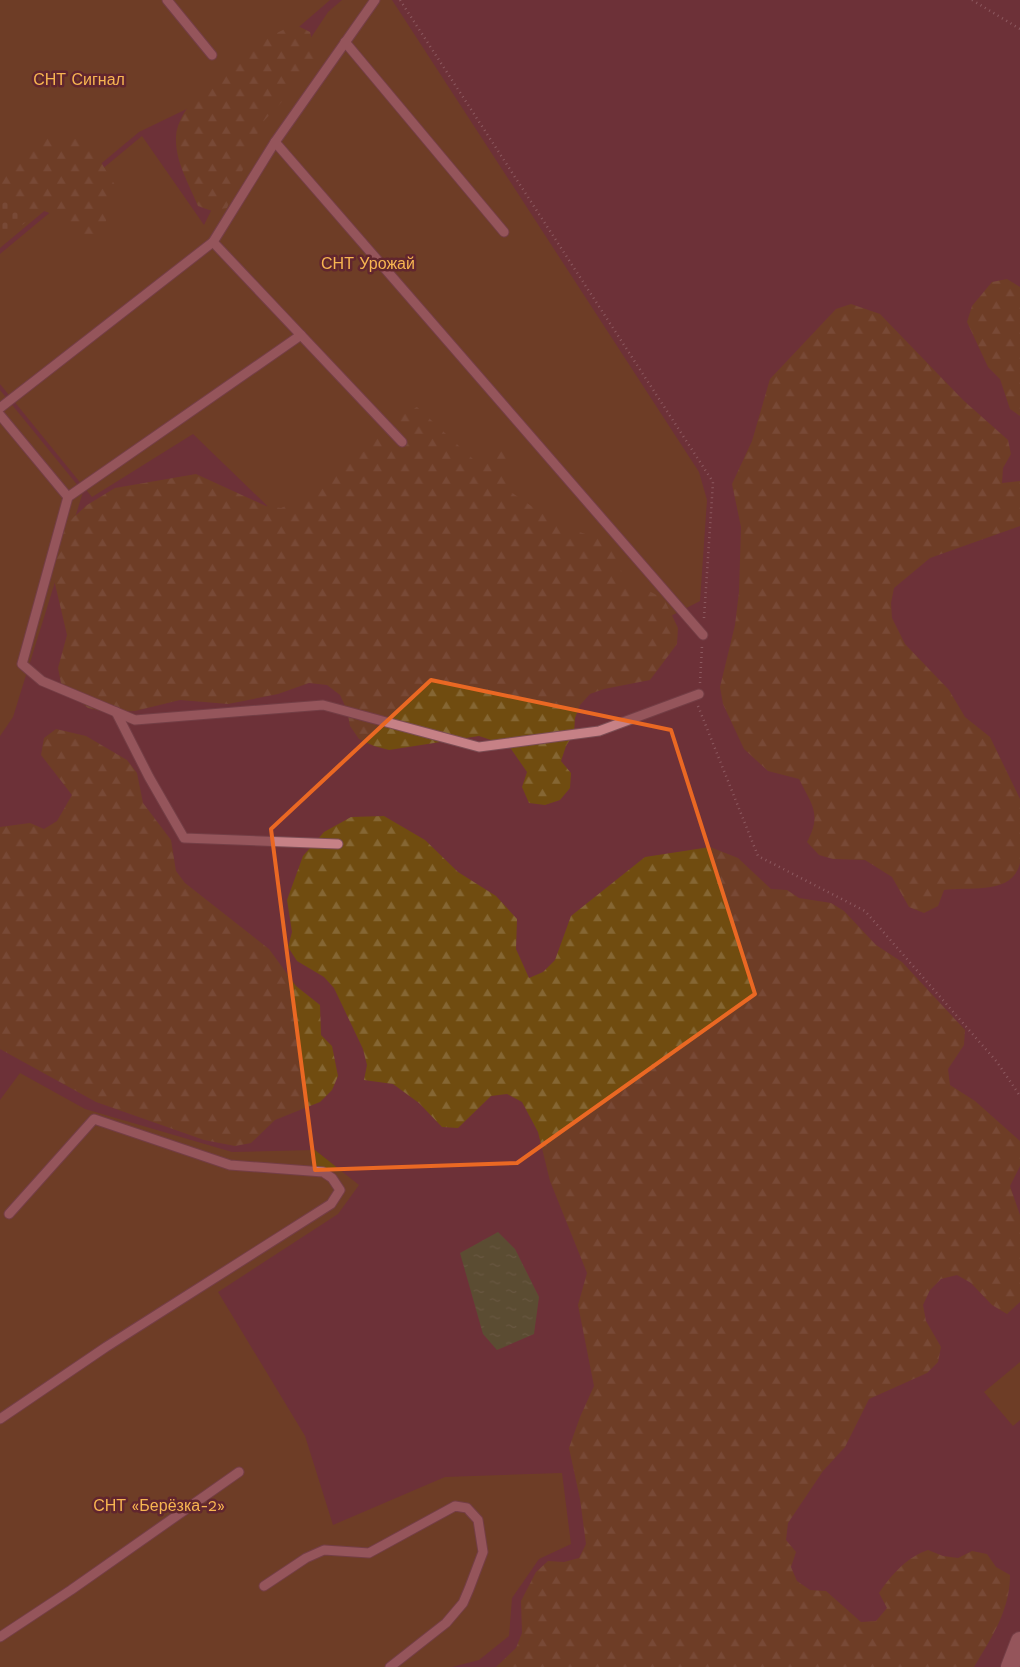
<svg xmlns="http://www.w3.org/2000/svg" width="1020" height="1667" viewBox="0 0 1020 1667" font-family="'Work Sans',sans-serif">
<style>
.green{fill:#704c10}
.forest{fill:url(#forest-firs)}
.cemetery{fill:url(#cemetery-stones)}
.water{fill:url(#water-ripples)}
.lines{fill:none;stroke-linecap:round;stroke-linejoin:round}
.lane-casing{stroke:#7c4e55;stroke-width:11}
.street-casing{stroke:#7c4e55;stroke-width:20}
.path{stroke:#b28a8f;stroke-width:2.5;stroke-dasharray:1 4;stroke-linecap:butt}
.lane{stroke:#c68186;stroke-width:9}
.street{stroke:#c68186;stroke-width:18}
.marked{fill:none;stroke:#ea6823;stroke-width:4;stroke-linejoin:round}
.labels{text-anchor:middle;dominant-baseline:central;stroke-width:5;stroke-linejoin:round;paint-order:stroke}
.park-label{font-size:16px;fill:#f7b551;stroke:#61262e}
</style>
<defs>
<pattern id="forest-firs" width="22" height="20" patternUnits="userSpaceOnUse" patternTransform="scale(1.25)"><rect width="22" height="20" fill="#704c10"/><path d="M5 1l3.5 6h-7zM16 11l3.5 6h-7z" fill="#856633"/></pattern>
<pattern id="cemetery-stones" width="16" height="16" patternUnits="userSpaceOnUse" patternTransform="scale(1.25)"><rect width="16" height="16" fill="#704c10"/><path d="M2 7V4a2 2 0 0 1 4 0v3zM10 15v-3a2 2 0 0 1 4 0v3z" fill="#856633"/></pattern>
<pattern id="water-ripples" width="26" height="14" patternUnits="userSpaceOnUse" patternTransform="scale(1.25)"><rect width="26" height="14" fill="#466e2b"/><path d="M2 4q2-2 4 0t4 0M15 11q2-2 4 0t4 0" fill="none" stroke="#62834a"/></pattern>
</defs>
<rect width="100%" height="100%" fill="#6e3138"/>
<g class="green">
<polygon points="0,0 330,0 226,90 139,132 0,248"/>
<polygon points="342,0 392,0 699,472 707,500 700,601 661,621 282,520 193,434 92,497 0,384 0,254 142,136 204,225 255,122 328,12"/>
<polygon points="0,390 83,492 13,717 0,736"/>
<polygon points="20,1073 85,1109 232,1152 315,1150 359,1185 338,1214 218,1292 305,1436 333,1525 445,1477 562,1473 571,1544 539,1559 512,1598 509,1636 479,1660 452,1667 0,1667 0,1100"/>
<polygon points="1020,1362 1020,1420 1013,1426 984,1392"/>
</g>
<g class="forest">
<path d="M296 25 310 32 317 64 262 123 227 208 212 211 198 206C189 184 175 161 176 137 178 96 259 36 296 25Z"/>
<path d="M45 137 77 139 91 146 115 185 104 229 90 237H75C57 217 51 207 22 210L0 187 3 168Z"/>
<polygon points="1007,279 1020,287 1020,416 1010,409 1000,379 988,367 967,322 972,306 992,282"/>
<path d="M851 304 880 314 963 400 1008 440 1011 454 1003 468 1002 483 1020 481V526L930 558 894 588 891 603 892 618 905 644 949 690 965 717 990 737 1020 799V863C1012 896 969 886 944 890L938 906 924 913 909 907 892 877 865 860 833 859 819 855 807 842C822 814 812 805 799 779L768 771 744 749 723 704 720 687 735 625 739 592 741 527 732 484 752 441 770 379 836 309Z"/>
<polygon points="417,407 474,460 489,461 500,450 513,460 508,475 508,490 559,525 603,540 613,549 624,578 634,590 649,591 664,599 678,628 677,644 650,680 604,689 590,694 580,705 575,718 574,733 566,746 561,761 571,773 570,788 560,800 545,805 529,803 522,787 527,772 509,746 479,736 389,750 374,746 359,739 350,726 347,710 340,695 327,685 309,683 278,694 228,704 180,700 135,711 104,712 88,708 62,688 58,668 67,635 48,554 63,527 87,505 115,488 196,474 266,506 281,508 295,502 367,449 388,423 402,413"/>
<polygon points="56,729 86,736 127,760 137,773 143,803 171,840 176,871 185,883 269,949 296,986 320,1005 321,1035 332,1046 338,1076 332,1090 320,1102 275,1120 251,1143 235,1146 204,1140 96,1102 0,1049 0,827 30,823 44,829 57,821 72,795 41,755 44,738"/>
<path d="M384 816 425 840 458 872 496 896 517 919 516 949 529 978 543 972 555 960 571 916 645 857 710 847 738 858 771 889 787 890 799 898 831 903 844 911 876 945 902 962 965 1030 964 1045 948 1069 950 1085 975 1101 1020 1141V1166L1010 1186 1020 1215V1302L1007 1314 992 1305 971 1283 957 1275 941 1279 930 1290 923 1305 926 1321 941 1347 938 1362 927 1373 869 1399 845 1447 823 1471 788 1523 786 1540 796 1552 791 1567 797 1581 810 1590 826 1591 861 1622 876 1621 887 1608 879 1593C892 1574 907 1557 928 1550L943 1556 958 1558 972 1551 987 1554 996 1567 1010 1575C1010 1610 992 1637 974 1667H496L516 1648 522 1633 521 1601 536 1572 548 1561 564 1562 579 1558 586 1544 580 1499 569 1448 580 1417 594 1386 578 1305 587 1273 550 1181 538 1132 522 1102 507 1094 491 1096 458 1128 442 1127 419 1103 393 1084 364 1080 367 1065 363 1049 334 988 324 977 297 961 288 947 292 932 287 900 303 856 324 832 351 817Z"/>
</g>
<polygon class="cemetery" points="0,188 26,222 0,244"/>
<polygon class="water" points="498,1232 515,1249 539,1297 534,1334 497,1350 483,1334 460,1253"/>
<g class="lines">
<g class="lane-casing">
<g id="lane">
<polyline points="167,0 212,55"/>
<polyline points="345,42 504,232"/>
<polyline points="275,142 703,635"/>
<polyline points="213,242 402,442"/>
<polyline points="301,335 68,497 22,664 42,681 135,720 323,705 479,747 599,731 699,694"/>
<polyline points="0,408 213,242 275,142 375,0"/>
<polyline points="0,415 68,497"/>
<polyline points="116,712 149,777 184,838 338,844"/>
<polyline points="0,1419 106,1347 331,1204 340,1190 332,1178 323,1172 230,1165 94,1119 9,1214"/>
<polyline points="264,1586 306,1558 324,1550 369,1553 455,1506 467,1508 478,1520 483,1552 469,1589 463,1603 446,1623 390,1667"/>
<polyline points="0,1637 71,1590 239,1472"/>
</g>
</g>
<g class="street-casing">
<polyline id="street" points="1010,1667 1020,1641"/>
</g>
<g class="path">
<polyline points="400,0 713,482 704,618"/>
<polyline points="972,0 1020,29"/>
<polyline points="700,683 702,646"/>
<polyline points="698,706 758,856 865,911 997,1062 1020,1096"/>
</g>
<use href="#lane" class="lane"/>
<use href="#street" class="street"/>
</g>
<path d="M0 0H1020V1667H0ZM431 680 671 730 755 994 517 1163 315 1170 271 829Z" fill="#6e3138" fill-opacity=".55" fill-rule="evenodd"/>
<path class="marked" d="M431 680 671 730 755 994 517 1163 315 1170 271 829Z"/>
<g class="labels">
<g class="park-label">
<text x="79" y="79">СНТ Сигнал</text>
<text x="368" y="263">СНТ Урожай</text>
<text x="159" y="1505">СНТ «Берёзка-2»</text>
</g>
</g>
</svg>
